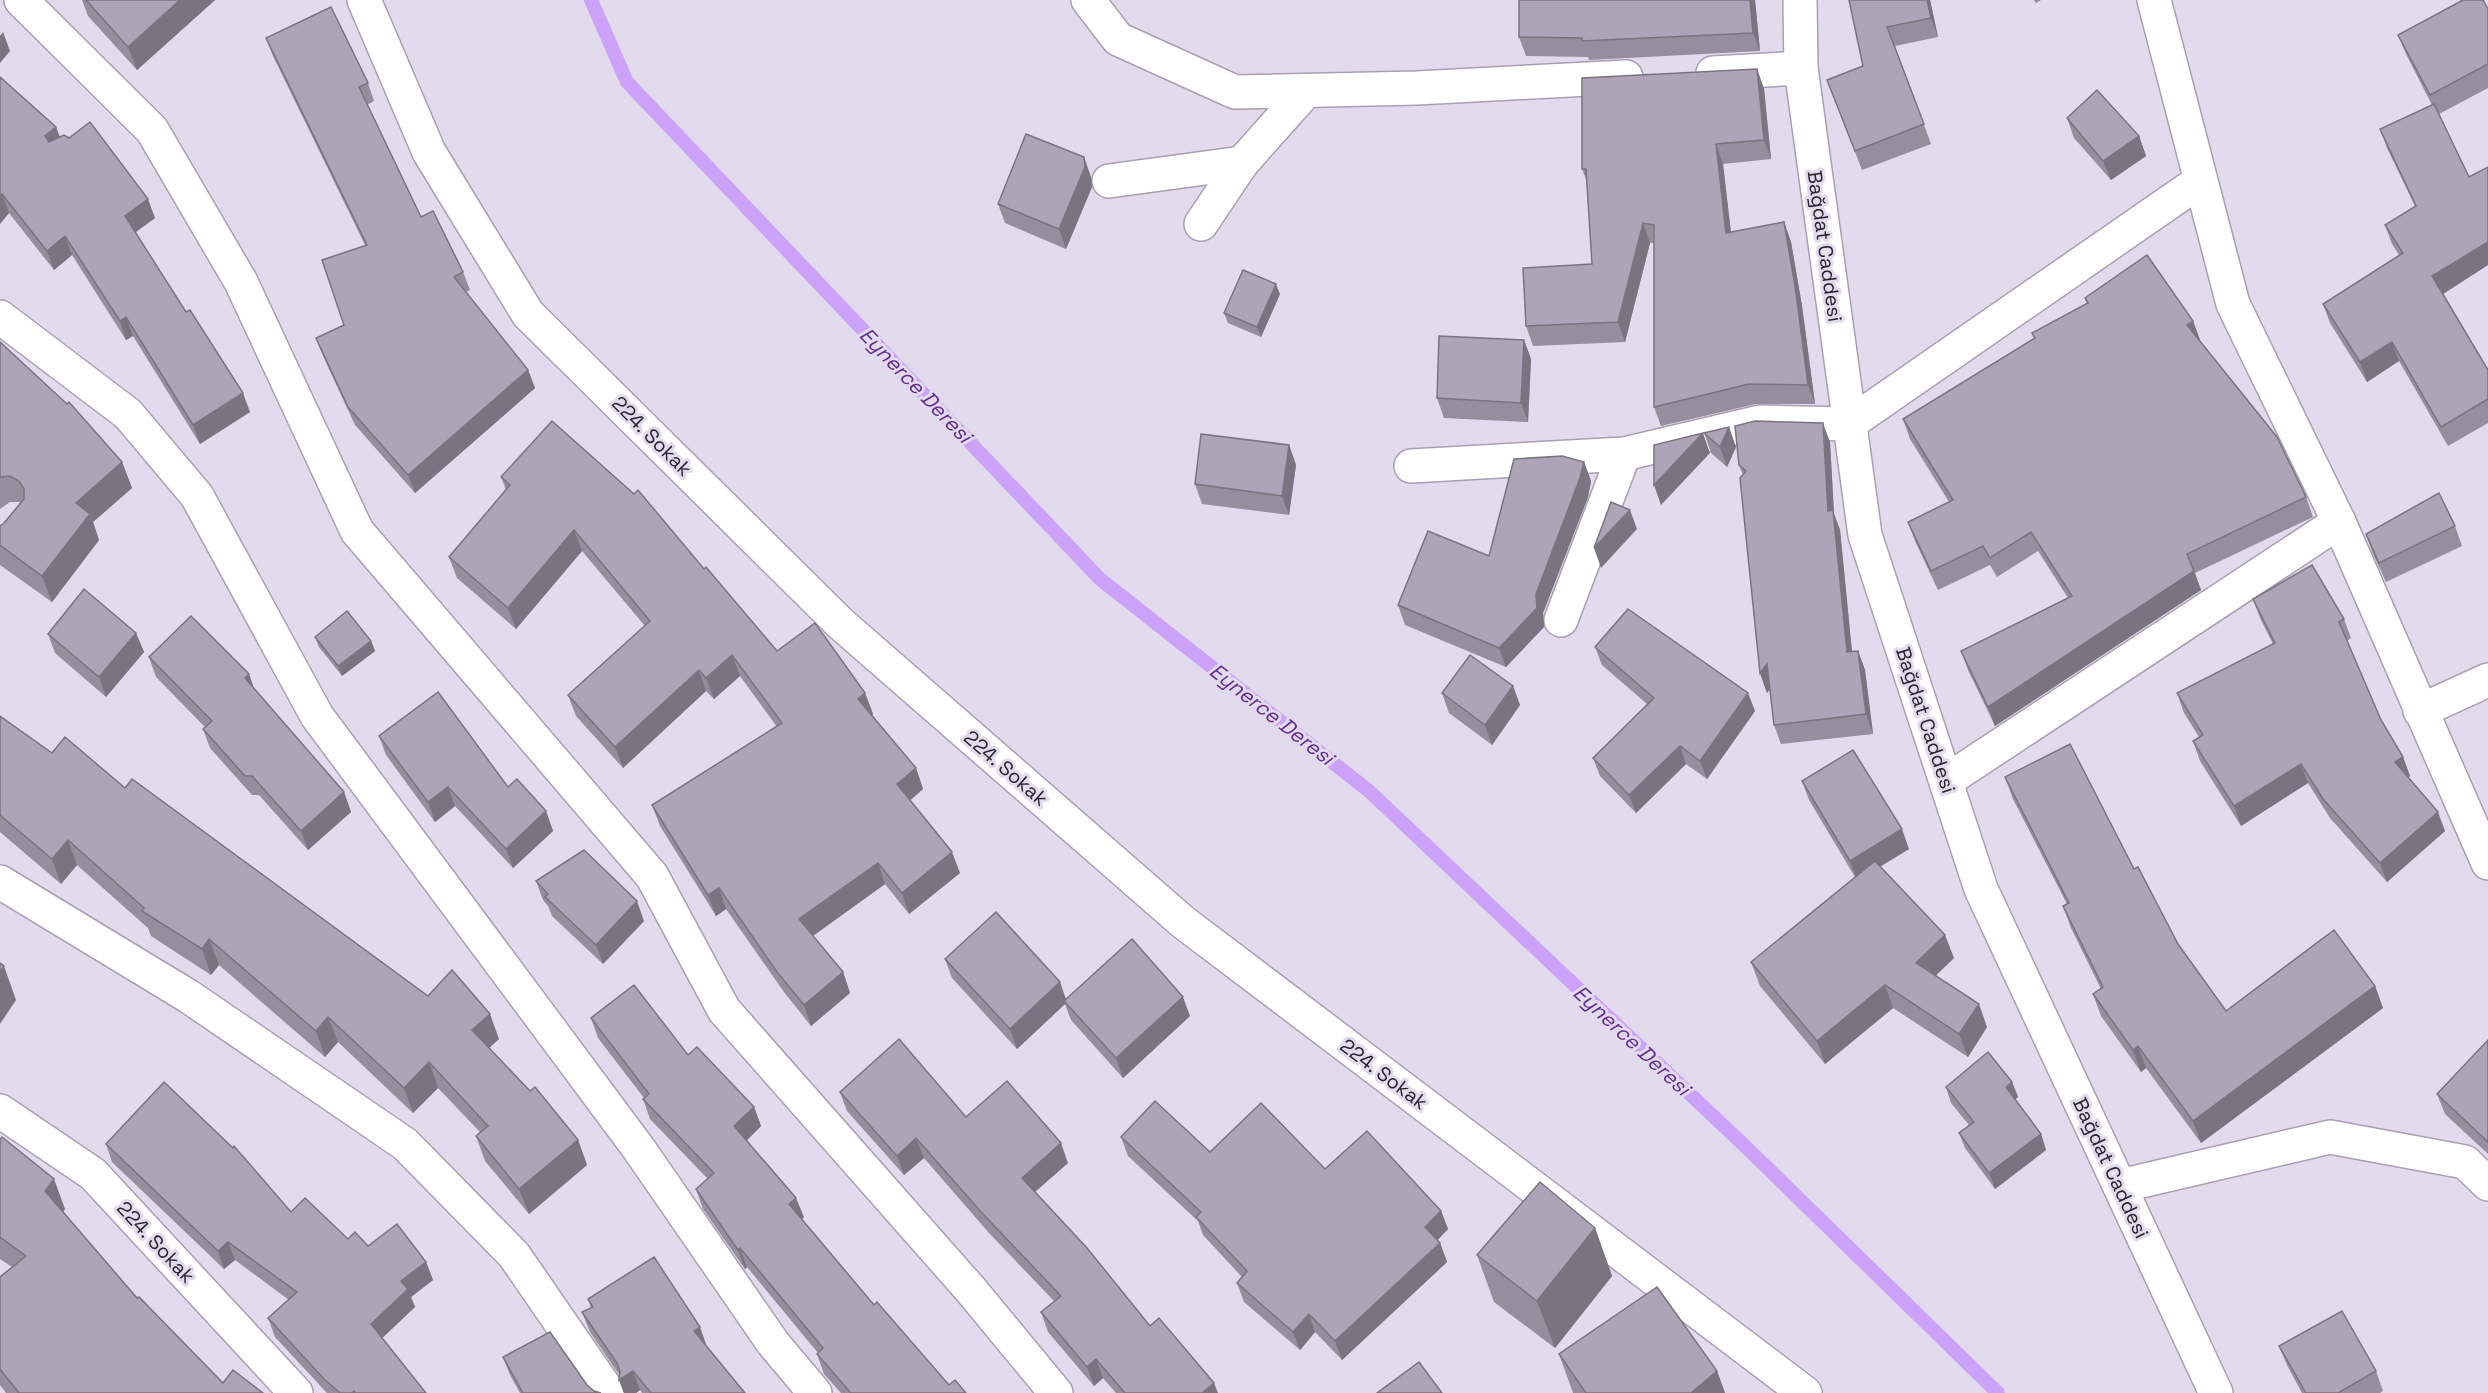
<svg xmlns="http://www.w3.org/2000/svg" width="2488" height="1393" viewBox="0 0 2488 1393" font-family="'Space Grotesk',sans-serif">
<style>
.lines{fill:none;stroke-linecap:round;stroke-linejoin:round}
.stream{stroke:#cba2f8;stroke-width:14}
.street-casing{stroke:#a8a0b2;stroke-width:36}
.secondary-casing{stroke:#a8a0b2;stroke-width:36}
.street{stroke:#fff;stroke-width:33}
.secondary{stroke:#fff;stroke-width:33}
.wall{fill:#958e9d}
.shaded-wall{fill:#797480}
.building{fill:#ada5b7;stroke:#797480;stroke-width:1.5}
.labels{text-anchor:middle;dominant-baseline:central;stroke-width:6;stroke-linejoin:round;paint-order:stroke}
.street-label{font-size:20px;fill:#27242b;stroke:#e2daed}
.water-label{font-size:21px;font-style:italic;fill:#622d8f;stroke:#e2daed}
</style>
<rect width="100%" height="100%" fill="#e2daed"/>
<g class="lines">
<polyline class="stream" points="591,0 627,82 1100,579 1369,791 1747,1148 1998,1393"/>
<g class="street-casing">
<g id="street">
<polyline points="21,0 152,130 241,282 357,531 652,876 724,1010 971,1290 1056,1393"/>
<polyline points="364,0 429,152 528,314 840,623 1183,922 1805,1393"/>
<polyline points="1088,0 1118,39 1235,92 1417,88 1626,77"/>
<polyline points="2154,0 2233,304 2339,522 2488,863"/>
<polyline points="1713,73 1801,68"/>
<polyline points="1109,181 1242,163 1306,91"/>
<polyline points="1201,224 1242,163"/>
<polyline points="0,317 128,414 197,496 317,716 639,1149 773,1343 815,1393"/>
<polyline points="1411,466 1624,454 1760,422 1849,424 2200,181"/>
<polyline points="1561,620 1624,454"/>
<polyline points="2420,711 2488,680"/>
<polyline points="1946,781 2339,522"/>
<polyline points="0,882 188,996 405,1144 514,1255 609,1393"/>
<polyline points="0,1111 93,1174 296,1393"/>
<polyline points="2120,1186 2330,1137 2465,1162 2488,1184"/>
</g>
</g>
<g class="secondary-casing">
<polyline id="secondary" points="1800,0 1801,68 1865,535 1981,889 2216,1393"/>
</g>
<use href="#street" class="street"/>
<use href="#secondary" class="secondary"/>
</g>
<g class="wall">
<polygon points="82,0 215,0 137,70 88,16"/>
<polygon points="1755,0 1760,51 1589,60 1588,57 1526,56 1519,37"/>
<polygon points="1849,0 1930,0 1938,37 1895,46 1931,144 1862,170 1827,80 1863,66"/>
<polygon points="2034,0 2041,0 2036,3"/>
<polygon points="2488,9 2488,88 2439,114 2469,177 2488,167 2488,265 2443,293 2488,370 2488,423 2448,446 2399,361 2367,382 2330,323 2323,304 2399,255 2392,244 2385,225 2415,206 2387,148 2380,129 2432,105 2406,54 2398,35"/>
<polygon points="266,38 368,83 374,101 367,105 421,217 463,272 470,290 466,292 528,370 535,388 415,493 355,425 323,356 316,338 344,325 365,245 273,56"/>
<polygon points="1757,69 1764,89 1771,159 1723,164 1731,232 1784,222 1791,242 1802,306 1815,404 1756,404 1661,426 1654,407 1654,243 1650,243 1625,342 1533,346 1526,326 1592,264 1587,182 1582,169"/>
<polygon points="0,77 56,127 60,137 155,218 135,233 250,412 200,444 133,336 126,340 72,255 54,270 9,213 0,224"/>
<polygon points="2067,118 2139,136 2146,156 2111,180 2074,138"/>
<polygon points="1091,177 1092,187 1066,249 1005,223 998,204"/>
<polygon points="1280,294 1261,337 1228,323 1224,313"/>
<polygon points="2085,298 2193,321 2200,340 2199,340 2306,497 2313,517 2195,573 2201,590 1995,726 1968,670 1961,651 2068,598 2038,551 1997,577 1990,565 1938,590 1915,541 1908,522 1949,502 1910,439 1903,419 2034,338 2032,333 2087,304"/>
<polygon points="1524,340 1531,359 1528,422 1444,418 1437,398"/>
<polygon points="0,342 122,462 132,488 93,522 99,540 52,602 0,565 0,526 4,523 21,502 10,502 0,509"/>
<polygon points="1704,433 1736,447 1727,467 1711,453"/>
<polygon points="1830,442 1834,514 1840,530 1852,652 1858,651 1865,670 1873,734 1781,744 1774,725 1770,689 1767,693 1760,673 1743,475 1739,465"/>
<polygon points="1289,445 1296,465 1289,515 1202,504 1195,484"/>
<polygon points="1584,462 1591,481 1588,497 1543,613 1544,627 1506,667 1405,625 1398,605 1489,556"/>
<polygon points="501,477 704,569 777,651 865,693 873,714 872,715 916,768 923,789 910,800 960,873 909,914 885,884 813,936 843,972 850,993 811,1026 784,992 726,909 716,916 660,826 652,805 777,727 740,676 714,699 706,691 623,768 576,716 568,695 645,626 582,551 516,629 457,578 449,557 506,490"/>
<polygon points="2455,526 2462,546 2386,582 2373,554 2366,534"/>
<polygon points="2253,599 2344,619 2351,638 2347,641 2381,720 2403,757 2410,776 2408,778 2445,831 2387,882 2330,818 2308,783 2241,826 2200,761 2193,741 2199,737 2184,713 2177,693 2273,644 2260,618"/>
<polygon points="136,633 144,652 106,697 55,653 48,634"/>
<polygon points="315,637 371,641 375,651 342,676 319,647"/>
<polygon points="1595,647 1755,711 1707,779 1686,764 1636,813 1600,776 1593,758 1647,704 1602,665"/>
<polygon points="149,657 249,674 253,687 344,792 351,812 308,850 259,795 252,795 210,748 203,729 205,727 156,677"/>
<polygon points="1513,686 1520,705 1492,745 1449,713 1442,693"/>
<polygon points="0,716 52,753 125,788 428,996 499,1039 489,1048 578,1140 587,1165 529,1214 485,1161 476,1136 480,1132 438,1088 413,1113 338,1042 325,1057 219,965 211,975 151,936 148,928 77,865 61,884 0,832"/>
<polygon points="379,736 508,787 546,811 553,831 513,868 455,806 435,822 386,755"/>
<polygon points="2005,777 2134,869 2178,944 2226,1011 2375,986 2383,1008 2201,1143 2146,1068 2141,1072 2101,1016 2093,994 2101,989 2071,928 2063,906 2067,904 2013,799"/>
<polygon points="1802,781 1909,849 1880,867 1954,958 1936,975 1987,1027 1968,1057 1893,1008 1825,1064 1760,986 1751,962 1855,877 1809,800"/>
<polygon points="536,881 644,921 603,964 552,916 548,906 543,900"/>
<polygon points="945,959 1066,999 1190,1016 1123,1078 1071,1020 1065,1004 1017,1049 952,978"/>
<polygon points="591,1018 688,1055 754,1107 761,1126 746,1141 804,1217 802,1219 874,1305 949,1385 966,1393 841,1393 824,1374 817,1354 818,1353 747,1267 745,1269 703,1209 696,1189 708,1179 650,1119 643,1099 644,1098 598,1038"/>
<polygon points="2488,1040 2488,1154 2445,1114 2437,1094"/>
<polygon points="2012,1082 2018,1097 2015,1099 2041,1134 2046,1150 1995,1189 1965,1148 1959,1133 1969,1125 1951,1103 1946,1087"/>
<polygon points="840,1092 966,1117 1068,1163 1035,1192 1150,1326 1218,1393 1116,1393 1103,1378 1094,1386 1048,1332 1041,1312 1054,1301 989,1233 924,1158 904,1175 847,1111"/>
<polygon points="1121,1137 1210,1152 1325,1169 1441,1211 1448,1229 1437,1240 1440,1243 1447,1262 1342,1360 1315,1332 1300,1350 1244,1302 1237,1283 1242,1277 1203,1235 1198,1221 1128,1156"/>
<polygon points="0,1140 65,1209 63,1212 137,1298 223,1383 263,1393 6,1393 0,1385 0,1277 12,1267 0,1259"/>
<polygon points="106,1144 291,1212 348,1239 368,1246 426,1262 433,1280 411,1297 415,1307 382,1338 426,1393 327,1393 275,1337 268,1318 289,1300 235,1260 224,1269 112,1162"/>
<polygon points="1595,1228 1612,1276 1555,1348 1494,1302 1477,1255"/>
<polygon points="588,1299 707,1347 745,1393 642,1393 640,1390 636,1393 624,1393 619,1380 620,1376 590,1332 582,1312 591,1308"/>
<polygon points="2279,1346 2376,1371 2383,1391 2380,1393 2302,1393 2287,1365"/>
<polygon points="1559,1354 1717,1371 1725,1393 1573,1393"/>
<polygon points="503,1357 587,1385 594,1391 601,1393 520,1393 510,1375"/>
</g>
<g class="shaded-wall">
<polygon points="180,0 215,0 137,70 128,47"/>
<polygon points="1750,0 1755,0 1760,51 1753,33"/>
<polygon points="1927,0 1930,0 1938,37 1931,18"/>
<polygon points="3,32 10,51 0,63 0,36"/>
<polygon points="1757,69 1764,89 1771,159 1764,140"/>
<polygon points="56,127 63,146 52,155 45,136"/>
<polygon points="2139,136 2146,156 2111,180 2103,161"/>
<polygon points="1716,144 1723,164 1733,252 1726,233"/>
<polygon points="1084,157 1091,177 1092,187 1066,249 1059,229"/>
<polygon points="2,194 9,213 0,224 0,197"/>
<polygon points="148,199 155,218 131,235 125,216"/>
<polygon points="1784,222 1791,242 1802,306 1815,404 1808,385"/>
<polygon points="1643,223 1650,243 1625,342 1618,322"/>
<polygon points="65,236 72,255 54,270 47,251"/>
<polygon points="2488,242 2488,265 2440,296 2432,276"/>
<polygon points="1276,284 1280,294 1261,337 1257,327"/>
<polygon points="126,317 133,336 126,340 120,321"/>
<polygon points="2193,321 2200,340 2194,344 2187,325"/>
<polygon points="1524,340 1531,359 1528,422 1521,403"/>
<polygon points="2392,342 2399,361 2367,382 2360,362"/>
<polygon points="528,370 535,388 415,493 408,475"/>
<polygon points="243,393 250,412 200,444 193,425"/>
<polygon points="1823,423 1830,442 1834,514 1840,530 1854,672 1847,652 1828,511"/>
<polygon points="1729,427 1736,447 1727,467 1720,447"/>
<polygon points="1703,433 1710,453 1661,505 1654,485"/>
<polygon points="1289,445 1296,465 1289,515 1282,496"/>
<polygon points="122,462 132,488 93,522 99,540 52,602 42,576 76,503"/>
<polygon points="1584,462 1591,481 1588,497 1543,613 1544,627 1506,667 1499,648 1536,594"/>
<polygon points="1630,510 1637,529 1601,568 1594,548"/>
<polygon points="574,530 582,551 516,629 508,608"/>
<polygon points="2194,571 2201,590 1995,726 1988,707"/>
<polygon points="136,633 144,652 106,697 99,677"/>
<polygon points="371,641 375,651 342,676 338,666"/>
<polygon points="1858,651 1865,670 1873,734 1866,714"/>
<polygon points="732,655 740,676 714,699 706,678"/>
<polygon points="1767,664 1774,683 1767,693 1760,673"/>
<polygon points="699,670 706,691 623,768 615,747"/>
<polygon points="249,674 256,694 245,678"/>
<polygon points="1513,686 1520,705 1492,745 1485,725"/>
<polygon points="865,693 873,714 865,720 858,699"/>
<polygon points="1748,693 1755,711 1707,779 1700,761"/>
<polygon points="1680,746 1686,764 1636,813 1629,795"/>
<polygon points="2403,757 2410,776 2402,782 2395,762"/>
<polygon points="2301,764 2308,783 2241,826 2234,806"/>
<polygon points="916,768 923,789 905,805 897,784"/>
<polygon points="448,787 455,806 435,822 428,802"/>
<polygon points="344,792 351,812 308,850 301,831"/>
<polygon points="546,811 553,831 513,868 506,849"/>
<polygon points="2438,812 2445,831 2387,882 2380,863"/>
<polygon points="1902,829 1909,849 1857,880 1850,861"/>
<polygon points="68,840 77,865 61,884 52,859"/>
<polygon points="952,852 960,873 909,914 902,893"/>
<polygon points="878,863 885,884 807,940 799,919"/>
<polygon points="719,888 726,909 716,916 708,895"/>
<polygon points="637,901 644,921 603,964 596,945"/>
<polygon points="1945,935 1954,958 1925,986 1916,963"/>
<polygon points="209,939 219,965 211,975 202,949"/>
<polygon points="4,966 16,1000 0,1024 0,972"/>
<polygon points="843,972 850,993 811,1026 804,1005"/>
<polygon points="1060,982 1067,1002 1064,1001 1065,1004 1017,1049 1010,1029"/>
<polygon points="1885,985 1893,1008 1825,1064 1817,1041"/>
<polygon points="2375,986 2383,1008 2201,1143 2193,1121"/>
<polygon points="1183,997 1190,1016 1123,1078 1116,1058"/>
<polygon points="1979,1004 1987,1027 1968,1057 1959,1034"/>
<polygon points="490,1014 499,1039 481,1055 472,1030"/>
<polygon points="328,1017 338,1042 325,1057 316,1031"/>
<polygon points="2138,1046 2146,1068 2141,1072 2133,1050"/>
<polygon points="429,1062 438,1088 413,1113 404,1088"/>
<polygon points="2012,1082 2018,1097 2012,1102 2006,1087"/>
<polygon points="754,1107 761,1126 741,1146 734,1126"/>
<polygon points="2041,1134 2046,1150 1995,1189 1989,1173"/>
<polygon points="916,1138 924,1158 904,1175 897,1156"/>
<polygon points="578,1140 587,1165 529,1214 519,1189"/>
<polygon points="1061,1143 1068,1163 1029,1197 1022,1178"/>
<polygon points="54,1179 65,1209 56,1221 45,1191"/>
<polygon points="796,1198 804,1217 796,1224 789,1204"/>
<polygon points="1441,1211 1448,1229 1432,1246 1425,1227"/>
<polygon points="1595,1228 1612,1276 1555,1348 1537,1301"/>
<polygon points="228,1242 235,1260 224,1269 218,1251"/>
<polygon points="1440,1243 1447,1262 1342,1360 1335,1341"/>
<polygon points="740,1248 747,1267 745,1269 738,1250"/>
<polygon points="426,1262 433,1280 411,1297 415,1307 378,1342 371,1324 401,1281"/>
<polygon points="1309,1314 1315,1332 1300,1350 1293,1332"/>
<polygon points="700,1327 707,1347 694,1331"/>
<polygon points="1096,1359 1103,1378 1094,1386 1087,1367"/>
<polygon points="633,1371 640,1390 636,1393 624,1393 619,1380"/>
<polygon points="1717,1371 1725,1393 1691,1393"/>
<polygon points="1214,1383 1218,1393 1202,1393"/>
</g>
<g class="building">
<polygon points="86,0 180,0 128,47"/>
<polygon points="1519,0 1750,0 1753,33 1582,41 1582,38 1519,37"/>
<polygon points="1849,0 1927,0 1931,18 1887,27 1924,124 1855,151 1827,80 1863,66"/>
<polygon points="2463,0 2483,0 2488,9 2488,64 2430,95 2398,35"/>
<polygon points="331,7 368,83 359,87 421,217 433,211 463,272 454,277 528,370 408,475 348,407 316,338 344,325 322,260 367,245 266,38"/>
<polygon points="1757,69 1764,140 1716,144 1726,233 1784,222 1795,286 1808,385 1749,384 1654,407 1654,225 1643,223 1618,322 1526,326 1523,268 1592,264 1586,169 1582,169 1582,78"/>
<polygon points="0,77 56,127 45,136 49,142 64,135 69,138 90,122 148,199 125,216 186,312 190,310 243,393 193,425 126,317 120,321 65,236 47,251 2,194 0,197"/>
<polygon points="2097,90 2139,136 2103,161 2067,118"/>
<polygon points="2434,104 2469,177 2488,167 2488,242 2432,276 2488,370 2488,399 2441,427 2392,342 2360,362 2323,304 2403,253 2385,225 2416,206 2380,129"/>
<polygon points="1026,134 1084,157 1085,167 1059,229 998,204"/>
<polygon points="2147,255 2193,321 2187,325 2277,437 2306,497 2187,554 2194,571 1988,707 1961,651 2072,596 2031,532 1990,558 1983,546 1931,571 1908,522 1953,500 1903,419 2035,338 2032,333 2088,303 2085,298"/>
<polygon points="1243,270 1276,284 1257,327 1224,313"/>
<polygon points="1439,336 1524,340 1521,403 1437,398"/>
<polygon points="0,342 67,404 69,402 122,462 76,503 90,514 42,576 0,545 0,526 4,523 24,499 24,489 19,481 10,476 0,477"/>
<polygon points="552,421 634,494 638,490 704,569 706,567 777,651 815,623 865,693 858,699 916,768 897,784 952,852 902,893 878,863 799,919 843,972 804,1005 777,972 719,888 708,895 652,805 782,723 732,655 706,678 699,670 615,747 568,695 650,621 574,530 508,608 449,557 510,485 501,477"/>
<polygon points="1755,421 1823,423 1828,511 1833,510 1847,652 1858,651 1866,714 1774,725 1767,664 1760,673 1740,478 1746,471 1739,465 1735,426"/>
<polygon points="1729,427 1720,447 1704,433"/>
<polygon points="1703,433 1654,485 1654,445"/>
<polygon points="1201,434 1289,445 1282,496 1195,484"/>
<polygon points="1562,456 1584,462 1580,478 1536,594 1537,608 1499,648 1398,605 1428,531 1489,556 1514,459"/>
<polygon points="2439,493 2455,526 2379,563 2366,534"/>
<polygon points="1611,502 1630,510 1594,548"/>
<polygon points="2312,565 2344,619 2339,622 2381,720 2403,757 2395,762 2438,812 2380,863 2323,799 2301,764 2234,806 2193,741 2203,735 2177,693 2275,643 2253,599"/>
<polygon points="84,589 136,633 99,677 48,634"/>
<polygon points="1628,609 1748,693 1700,761 1680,746 1629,795 1593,758 1654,698 1595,647"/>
<polygon points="347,611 371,641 338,666 315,637"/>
<polygon points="191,616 249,674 245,678 344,792 301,831 252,776 245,776 203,729 212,721 149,657"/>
<polygon points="1470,655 1513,686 1485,725 1442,693"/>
<polygon points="438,692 508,787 517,779 546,811 506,849 448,787 428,802 379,736"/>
<polygon points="0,716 52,753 65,737 125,788 132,779 428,996 452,970 490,1014 472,1030 530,1091 535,1087 578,1140 519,1189 476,1136 488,1126 429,1062 404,1088 328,1017 316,1031 209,939 202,949 142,911 144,908 68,840 52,859 0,815"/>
<polygon points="2070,744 2134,869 2138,867 2178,944 2226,1011 2334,930 2375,986 2193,1121 2138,1046 2133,1050 2093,994 2103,987 2063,906 2069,903 2005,777"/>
<polygon points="1853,750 1902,829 1850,861 1802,781"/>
<polygon points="584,850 637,901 596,945 545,897 548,894 536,881"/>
<polygon points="1875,861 1945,935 1916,963 1979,1004 1959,1034 1885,985 1817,1041 1751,962"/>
<polygon points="996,912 1060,982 1010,1029 945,959"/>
<polygon points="1132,939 1183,997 1116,1058 1064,1001"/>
<polygon points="0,963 4,966 0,972"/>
<polygon points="634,985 688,1055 697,1047 754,1107 734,1126 796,1198 789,1204 874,1305 877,1302 949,1385 955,1380 966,1393 851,1393 817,1354 823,1348 740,1248 738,1250 696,1189 714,1173 643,1099 649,1094 591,1018"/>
<polygon points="899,1039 966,1117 1007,1081 1061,1143 1022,1178 1087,1248 1150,1326 1159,1318 1214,1383 1202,1393 1125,1393 1096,1359 1087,1367 1041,1312 1061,1296 982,1213 916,1138 897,1156 840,1092"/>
<polygon points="2488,1040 2488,1142 2437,1094"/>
<polygon points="1988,1052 2012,1082 2006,1087 2041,1134 1989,1173 1959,1133 1974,1122 1946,1087"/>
<polygon points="164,1082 233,1148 234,1146 291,1212 305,1198 348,1239 355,1232 368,1246 397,1224 426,1262 401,1281 408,1289 371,1324 426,1393 355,1393 354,1391 352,1393 340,1393 324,1379 268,1318 297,1292 228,1242 218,1251 106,1144"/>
<polygon points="1155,1101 1210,1152 1261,1103 1325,1169 1367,1131 1441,1211 1425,1227 1440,1243 1335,1341 1309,1314 1293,1332 1237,1283 1247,1271 1196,1217 1201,1212 1121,1137"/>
<polygon points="2,1137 54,1179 45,1191 137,1298 139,1297 223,1383 233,1370 263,1393 19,1393 0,1369 0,1277 26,1256 0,1237 0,1140"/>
<polygon points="1540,1182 1595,1228 1537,1301 1477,1255"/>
<polygon points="654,1257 700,1327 694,1331 745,1393 651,1393 633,1371 619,1380 620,1371 617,1363 582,1312 593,1307 588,1299"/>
<polygon points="1657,1287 1717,1371 1691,1393 1586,1393 1559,1354"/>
<polygon points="2342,1311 2376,1371 2338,1393 2306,1393 2279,1346"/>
<polygon points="550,1332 587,1385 594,1391 601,1393 523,1393 503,1357"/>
<polygon points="1419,1362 1442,1393 1377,1393"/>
</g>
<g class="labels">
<g class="street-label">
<text transform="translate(1825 246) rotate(82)">Bağdat Caddesi</text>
<text transform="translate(652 436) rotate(45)">224. Sokak</text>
<text transform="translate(1926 720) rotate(72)">Bağdat Caddesi</text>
<text transform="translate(1006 768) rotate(41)">224. Sokak</text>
<text transform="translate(1384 1074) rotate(37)">224. Sokak</text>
<text transform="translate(2111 1168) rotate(65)">Bağdat Caddesi</text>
<text transform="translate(156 1242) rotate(47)">224. Sokak</text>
</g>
<g class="water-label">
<text transform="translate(916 385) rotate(46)">Eynerce Deresi</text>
<text transform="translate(1272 714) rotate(38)">Eynerce Deresi</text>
<text transform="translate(1632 1040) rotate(43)">Eynerce Deresi</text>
</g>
</g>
</svg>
